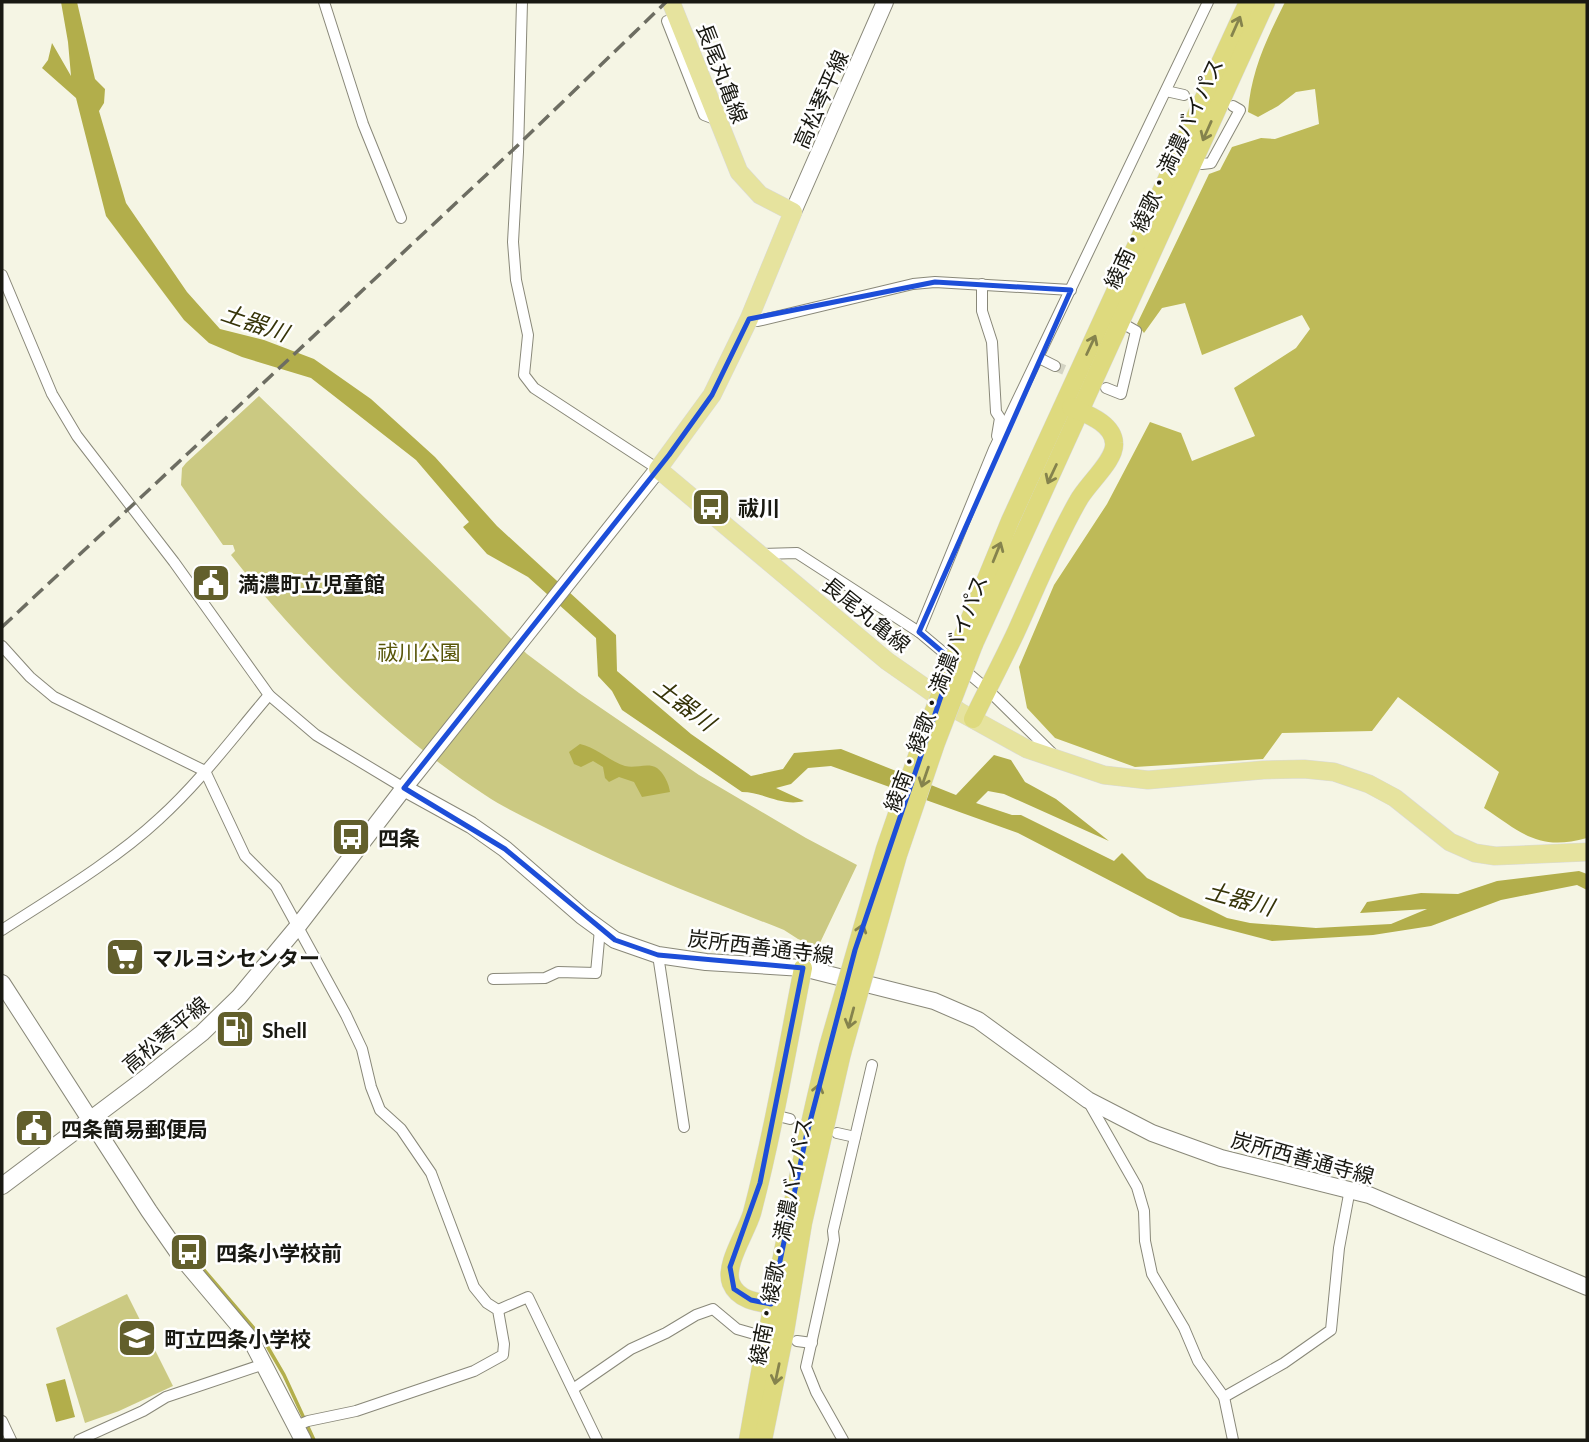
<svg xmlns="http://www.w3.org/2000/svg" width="1589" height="1442" viewBox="0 0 1589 1442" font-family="Lato,'Noto Sans JP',sans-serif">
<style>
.green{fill:#cbc982}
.forest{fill:#beba58}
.water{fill:#b2ae4b}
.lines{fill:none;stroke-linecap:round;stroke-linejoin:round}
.stream{stroke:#b2ae4b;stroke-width:3.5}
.minor-tunnel{stroke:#d4d4c4;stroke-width:10;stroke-dasharray:10 5;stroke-linecap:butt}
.minor-casing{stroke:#898879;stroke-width:12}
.secondary-casing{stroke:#898879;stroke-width:18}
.primary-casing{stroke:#dadad9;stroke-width:19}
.trunk-casing{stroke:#dadad9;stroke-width:19}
.minor{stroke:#fff;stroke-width:10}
.secondary{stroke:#fff;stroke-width:16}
.primary{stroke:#e6e39e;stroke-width:18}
.trunk{stroke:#deda7e;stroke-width:18}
.rail{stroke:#6d6d62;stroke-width:3.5;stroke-dasharray:14 7;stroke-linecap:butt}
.trunk-bridge-casing{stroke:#dadad9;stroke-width:19;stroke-linecap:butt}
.trunk-bridge{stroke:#deda7e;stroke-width:18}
.oneway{stroke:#85834d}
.marked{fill:none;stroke:#1d4ed8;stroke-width:5;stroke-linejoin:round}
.labels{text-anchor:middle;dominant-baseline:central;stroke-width:5;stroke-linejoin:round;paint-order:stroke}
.street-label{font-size:21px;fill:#191912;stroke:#fff}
.poi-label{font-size:21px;font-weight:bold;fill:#191912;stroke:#fff;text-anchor:start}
.park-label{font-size:21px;fill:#595609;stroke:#fff}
.water-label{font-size:23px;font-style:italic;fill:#363408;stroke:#fff}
</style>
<rect width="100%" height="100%" fill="#f5f5e4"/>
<g class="green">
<path d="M259 396 527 654 579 693 699 775 806 838 857 865 818 947 798 939 784 930C700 897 616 865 536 823 519 814 501 806 485 795 388 732 303 646 231 555L235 551 233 545H223L181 485 182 468 186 463Z"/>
<polygon points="127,1294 173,1386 119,1411 85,1423 56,1328"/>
</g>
<path class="forest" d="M1285 2H1587V838C1539 851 1523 834 1484 808L1499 772 1398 697 1372 731 1282 733 1263 759 1135 767 1055 738 1027 708 1019 667 1054 585 1107 504 1150 422 1181 433 1192 461 1255 436 1234 388 1296 348 1310 329 1302 315 1202 355 1185 303 1162 308 1144 333 1137 324 1209 174 1220 170 1232 147 1261 138 1275 139 1319 124 1315 89 1296 92 1278 106 1258 117 1248 112C1251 71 1267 38 1285 2Z"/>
<g class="water">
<path d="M61 2H77L95 79 105 89 104 103 99 111 126 203 187 292 220 329 264 340 314 359 371 399 435 457 497 526 616 635 617 671 691 734 751 776 783 769 794 753 841 749 956 795 994 755 1011 760 1025 782 1056 799 1109 841 1004 794 988 791 976 803 1012 815H1021L1114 861 1122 853 1147 878 1227 918 1250 923 1316 928 1391 924 1427 909 1360 913 1367 902 1421 893 1458 894 1497 881 1579 871 1587 874V890L1577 885 1501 900 1431 926 1373 935 1272 941 1180 917 1018 833 831 766 808 768 791 784 776 788 804 801C782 807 764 792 742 792L622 710 612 691 598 676 596 638 528 577 487 554 463 527 469 522 416 460 311 378 242 357 209 343 184 320 106 216 76 98 42 68 48 60 52 43 71 76 68 42Z"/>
<path d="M580 744C596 747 609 761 625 766 636 769 647 762 657 768 664 773 669 784 670 792L642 797 634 782 619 777 609 782 605 778 603 767 593 761 581 767 574 764 569 752Z"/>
<polygon points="65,1379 75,1417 56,1422 46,1384"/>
</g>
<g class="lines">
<polyline class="stream" points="198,1263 263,1339 284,1375 314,1440"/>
<polyline class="minor-tunnel" points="1055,366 1081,377"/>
<g class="minor-casing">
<g id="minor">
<polyline points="324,2 363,124 401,218"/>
<polyline points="522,2 518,152 513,242 516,280 528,335 524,375 534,388 658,469"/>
<polyline points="667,21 704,115 717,120"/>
<polyline points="1166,91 1184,95"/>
<polyline points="1190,158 1202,164 1211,163 1240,110 1233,106"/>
<polyline points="2,275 52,394 77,436 174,562 269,695 316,735 404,788"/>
<polyline points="982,284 982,311 992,342 996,412 1000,418 997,436"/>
<polyline points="749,319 758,321 913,284 935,282 1071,290"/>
<polyline points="1039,358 1055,366"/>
<polyline points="1106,388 1121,394 1136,331 1120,322"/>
<polyline points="760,554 797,553 919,632 987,689 1054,755"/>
<polyline points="919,632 994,449 1208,2"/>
<polyline points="2,646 30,677 54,697 205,771 245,856 276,887 346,1015 362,1049 371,1087 380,1110 401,1129 431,1173 474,1287 487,1303 498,1310 504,1344 503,1355 474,1371 356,1411 308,1421 296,1426"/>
<path d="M2 930C53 897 115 860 159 819 200 782 234 736 269 695"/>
<polyline points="658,955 684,1127"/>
<polyline points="493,979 545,978 558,972 596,973 600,929"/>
<polyline points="1088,1101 1137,1187 1144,1211 1145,1241 1152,1274 1184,1328 1198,1361 1224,1397 1233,1440"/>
<polyline points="774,1115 790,1119"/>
<polyline points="837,1133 855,1137"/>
<polyline points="498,1310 528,1297 597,1440"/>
<polyline points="797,1341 812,1343"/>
<polyline points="573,1389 631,1349 666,1333 696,1315 713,1309 737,1329 751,1333"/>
<polyline points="1224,1397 1284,1363 1331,1330 1339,1248 1350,1189"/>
<polyline points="2,1421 11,1440"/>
<polyline points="79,1440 143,1411 166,1397 264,1364"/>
<polyline points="843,1440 816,1392 806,1367 834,1240 833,1231 872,1065"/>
</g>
</g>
<g class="secondary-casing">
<g id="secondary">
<polyline points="793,212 885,2"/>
<polyline points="404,788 471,825 505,849 582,916 615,940 658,955 706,962 803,968 934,1001 978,1020 1088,1100 1152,1133 1221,1158 1369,1195 1587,1287"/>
<polyline points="2,983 149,1211 181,1257 251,1340 303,1440"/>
<polyline points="2,1186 143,1080 202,1033 239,997 298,926 404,788 658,469"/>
</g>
</g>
<g class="primary-casing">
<polyline id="primary" points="671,2 739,172 760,195 793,212 749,319 712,395 658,469 887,661 960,712 1027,749 1104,775 1148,780 1263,770 1304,769 1334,772 1369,784 1395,798 1450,842 1475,853 1495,856 1587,852"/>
</g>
<g class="trunk-casing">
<g id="trunk">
<polyline points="962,638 1010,521 1248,2"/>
<polyline points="974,644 1266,2"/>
<path d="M973 719C987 690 1002 662 1016 632 1036 588 1054 543 1078 501 1087 484 1116 460 1114 443 1113 423 1086 414 1071 407"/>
<path d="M782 1306C764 1303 739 1303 731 1283 724 1265 746 1233 752 1213 773 1133 787 1050 803 968"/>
<path d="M748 1440C771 1308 796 1177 828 1047"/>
<polyline points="763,1440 785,1332 803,1223 842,1053"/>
</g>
</g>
<use href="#minor" class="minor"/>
<use href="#secondary" class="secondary"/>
<use href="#primary" class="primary"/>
<use href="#trunk" class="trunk"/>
<polyline class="rail" points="2,627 515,148 666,2"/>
<g class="trunk-bridge-casing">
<g id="trunk-bridge">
<polyline points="828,1047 885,849 923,739 962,638"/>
<polyline points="842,1053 898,855 936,743 974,644"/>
</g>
</g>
<use href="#trunk-bridge" class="trunk-bridge"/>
</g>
<defs><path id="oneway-shaft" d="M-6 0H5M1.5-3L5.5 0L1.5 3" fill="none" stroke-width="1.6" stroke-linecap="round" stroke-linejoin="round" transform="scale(1.75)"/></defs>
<g class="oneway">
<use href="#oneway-shaft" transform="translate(1236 26) rotate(-66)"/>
<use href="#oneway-shaft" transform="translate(1207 131) rotate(114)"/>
<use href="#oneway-shaft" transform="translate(1091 345) rotate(-65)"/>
<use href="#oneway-shaft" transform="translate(1052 474) rotate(115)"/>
<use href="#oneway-shaft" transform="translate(997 552) rotate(-68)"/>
<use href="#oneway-shaft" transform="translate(925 777) rotate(109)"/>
<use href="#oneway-shaft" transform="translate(860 934) rotate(-73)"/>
<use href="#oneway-shaft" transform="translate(851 1018) rotate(105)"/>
<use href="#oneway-shaft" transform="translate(817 1094) rotate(-76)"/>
<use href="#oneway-shaft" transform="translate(777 1374) rotate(102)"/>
</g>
<path class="marked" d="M935 282 1071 290 919 632 953 661 855 950 806 1137 771 1304 751 1300 734 1289 730 1267 760 1183 803 968 658 955 615 940 505 849 404 788 669 455 712 395 749 319Z"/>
<defs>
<g id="bus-square" transform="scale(2.0125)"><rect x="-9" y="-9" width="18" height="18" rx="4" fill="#625f2c" stroke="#fff"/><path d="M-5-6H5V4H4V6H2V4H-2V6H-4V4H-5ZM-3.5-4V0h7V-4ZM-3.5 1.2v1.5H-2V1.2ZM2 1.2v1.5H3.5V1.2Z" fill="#fff"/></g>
<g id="civic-square" transform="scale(2.0125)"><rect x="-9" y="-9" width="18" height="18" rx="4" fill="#625f2c" stroke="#fff"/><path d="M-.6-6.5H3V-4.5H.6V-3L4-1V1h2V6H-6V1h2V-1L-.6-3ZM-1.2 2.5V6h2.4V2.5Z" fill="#fff"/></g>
<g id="supermarket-square" transform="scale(2.0125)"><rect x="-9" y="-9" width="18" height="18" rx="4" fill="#625f2c" stroke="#fff"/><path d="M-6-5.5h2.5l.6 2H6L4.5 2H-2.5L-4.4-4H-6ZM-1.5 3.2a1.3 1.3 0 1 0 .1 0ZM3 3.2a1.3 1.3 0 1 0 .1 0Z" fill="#fff"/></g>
<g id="fuel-square" transform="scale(2.0125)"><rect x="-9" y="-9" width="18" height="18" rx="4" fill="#625f2c" stroke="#fff"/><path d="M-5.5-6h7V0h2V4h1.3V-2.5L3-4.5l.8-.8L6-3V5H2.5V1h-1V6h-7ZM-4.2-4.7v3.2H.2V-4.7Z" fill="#fff"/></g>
<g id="school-square" transform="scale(2.0125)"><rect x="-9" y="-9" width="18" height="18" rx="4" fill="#625f2c" stroke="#fff"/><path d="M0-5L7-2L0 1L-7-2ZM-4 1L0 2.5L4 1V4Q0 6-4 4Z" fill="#fff"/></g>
</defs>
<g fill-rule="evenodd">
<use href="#bus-square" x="711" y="507"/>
<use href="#civic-square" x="211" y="583"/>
<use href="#bus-square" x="351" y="837"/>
<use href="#supermarket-square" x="125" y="957"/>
<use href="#fuel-square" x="235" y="1029"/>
<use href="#civic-square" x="34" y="1128"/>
<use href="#bus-square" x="189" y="1252"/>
<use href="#school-square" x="137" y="1338"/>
</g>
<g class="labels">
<g class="street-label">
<text transform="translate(723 73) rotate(69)">長尾丸亀線</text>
<text transform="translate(820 99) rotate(-66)">高松琴平線</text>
<text transform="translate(1163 173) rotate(-65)">綾南・綾歌・満濃バイパス</text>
<text transform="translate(867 614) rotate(39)">長尾丸亀線</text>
<text transform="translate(935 693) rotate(-69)">綾南・綾歌・満濃バイパス</text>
<text transform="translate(761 946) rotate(7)">炭所西善通寺線</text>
<text transform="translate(165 1034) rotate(-40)">高松琴平線</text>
<text transform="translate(1303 1157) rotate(15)">炭所西善通寺線</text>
<text transform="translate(780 1241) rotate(-79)">綾南・綾歌・満濃バイパス</text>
</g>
<g class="poi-label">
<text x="738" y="507">祓川</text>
<text x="238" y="583">満濃町立児童館</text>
<text x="378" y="837">四条</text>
<text x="152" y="957">マルヨシセンター</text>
<text x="262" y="1029">Shell</text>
<text x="61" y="1128">四条簡易郵便局</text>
<text x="216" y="1252">四条小学校前</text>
<text x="164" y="1338">町立四条小学校</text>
</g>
<g class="park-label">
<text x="419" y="651">祓川公園</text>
</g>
<g class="water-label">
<text transform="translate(255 322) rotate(19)">土器川</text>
<text transform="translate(685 704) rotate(37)">土器川</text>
<text transform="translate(1240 898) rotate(15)">土器川</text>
</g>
</g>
<rect width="1589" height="1442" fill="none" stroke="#191912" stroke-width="7"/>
</svg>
